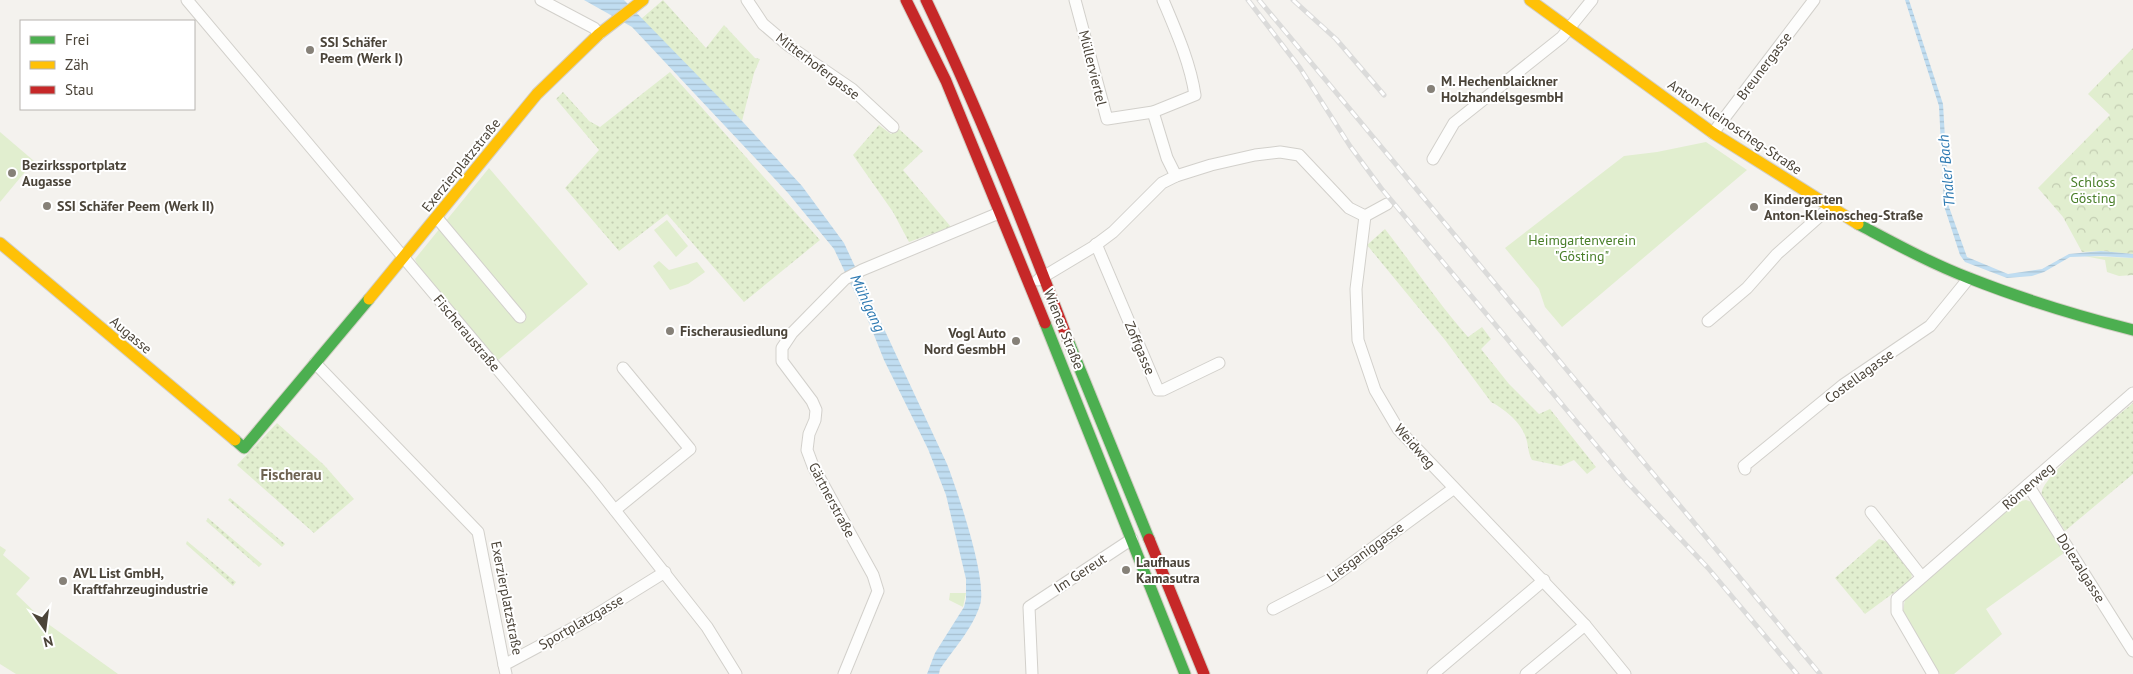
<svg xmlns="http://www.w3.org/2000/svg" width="2133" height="674" viewBox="0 0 2133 674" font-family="'PT Sans',sans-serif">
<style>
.grass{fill:url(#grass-dots)}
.forest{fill:url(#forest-crowns)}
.green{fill:#e1eecf}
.water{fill:url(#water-rules)}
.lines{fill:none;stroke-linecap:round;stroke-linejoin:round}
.street-casing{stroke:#d2d0cb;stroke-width:13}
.fast-casing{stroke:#d3cfc5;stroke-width:13}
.slow-casing{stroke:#d3cfc5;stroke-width:13}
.jam-casing{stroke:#d3cfc5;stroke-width:13}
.street{stroke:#fdfdfc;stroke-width:11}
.fast{stroke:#4caf50;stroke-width:11}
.slow{stroke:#ffc107;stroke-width:11}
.jam{stroke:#c62828;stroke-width:11}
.rail-casing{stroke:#dbdbda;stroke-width:5}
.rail{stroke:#fff;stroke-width:3;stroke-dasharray:9;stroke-linecap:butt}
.poi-dot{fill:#868178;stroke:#fff;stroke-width:2}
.labels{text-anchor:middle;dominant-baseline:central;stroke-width:4;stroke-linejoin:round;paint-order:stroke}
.poi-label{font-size:14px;font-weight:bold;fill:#4b4439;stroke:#fff;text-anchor:start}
.street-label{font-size:14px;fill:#4b4439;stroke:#fff}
.park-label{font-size:14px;fill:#4a7f2a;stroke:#fff}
.water-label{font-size:15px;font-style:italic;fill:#2e7ab2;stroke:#fff}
.neighbourhood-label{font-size:15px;font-weight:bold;fill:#6e6250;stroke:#fff}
</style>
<defs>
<pattern id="grass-dots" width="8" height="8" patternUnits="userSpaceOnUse" patternTransform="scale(1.25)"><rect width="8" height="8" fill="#e1eecf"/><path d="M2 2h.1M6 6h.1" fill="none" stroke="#c3cdb2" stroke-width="1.8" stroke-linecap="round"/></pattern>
<pattern id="forest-crowns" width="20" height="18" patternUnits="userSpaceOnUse" patternTransform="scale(1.25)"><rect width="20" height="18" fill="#e1eecf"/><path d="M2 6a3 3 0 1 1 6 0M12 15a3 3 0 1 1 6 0" fill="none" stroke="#c3cdb2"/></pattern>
<pattern id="water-rules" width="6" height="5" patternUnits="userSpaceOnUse" patternTransform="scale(1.25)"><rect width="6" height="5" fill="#c0ddf1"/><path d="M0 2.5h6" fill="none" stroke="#a6bfcf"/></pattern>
</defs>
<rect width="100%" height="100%" fill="#f4f2ee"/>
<g class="grass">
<polygon points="663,0 706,48 724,25 755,58 760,59 754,73 742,121 641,19"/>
<polygon points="670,72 820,240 744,302 667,214 619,251 565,188 599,150 556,99 563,92 589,121 600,127"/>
<polygon points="879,125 891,134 899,129 923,151 903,170 951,227 909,242 893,212 853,155"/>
<path d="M1385 229C1413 265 1438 303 1468 337L1482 327 1491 339 1481 349 1509 384 1539 414 1550 409 1596 467 1587 474 1574 460 1561 466 1532 460C1527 451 1529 443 1524 433 1519 421 1503 408 1491 402L1445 340 1367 245Z"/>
<path d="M2133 403V474L2065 531 2044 498C2042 495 2041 495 2042 491 2048 471 2114 419 2133 403Z"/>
<polygon points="277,423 324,465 354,499 314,533 237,465"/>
<polygon points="230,498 285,544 282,547 228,500"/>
<polygon points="208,518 262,564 259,567 206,521"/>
<polygon points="1879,539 1891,543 1912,574 1911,580 1865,614 1835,578"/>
<polygon points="187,541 236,582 233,586 186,544"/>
</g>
<g class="forest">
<polygon points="2133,48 2133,254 2101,251 2082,252 2063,217 2038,188 2110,115 2088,94"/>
<polygon points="2084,256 2133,258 2133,275 2119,276 2107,272 2105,260"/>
</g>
<g class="green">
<polygon points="0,132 34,161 0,202"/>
<polygon points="1706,142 1747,170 1562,327 1545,307 1539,289 1505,248 1624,156 1657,152"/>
<polygon points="489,168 588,284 497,361 417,264 415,259"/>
<polygon points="667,220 688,246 676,257 654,230"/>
<polygon points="659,261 669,270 697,262 705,272 688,284 670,290 653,266"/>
<polygon points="2026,500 2035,503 2064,553 1986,609 2002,634 1954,674 1940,674 1906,623 1903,611 1905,599 2017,502"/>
<polygon points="0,546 6,550 3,555 30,578 16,594 44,621 118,674 16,674 0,664"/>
<polygon points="950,593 966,593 963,607 949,600"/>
</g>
<g class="water">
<path d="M584 0H624L742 121 802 186 844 243 947 464C957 490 988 580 980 605 973 628 953 650 940 669L939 674H927L935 653 964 607 966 599V579L946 495 928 449 884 360 870 325 834 249 788 193 632 27Z"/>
<polygon points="1905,0 1909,0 1943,104 1949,207 1967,257 2008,274 2042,269 2069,254 2101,251 2133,254 2133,258 2100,256 2070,257 2044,272 2032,276 2007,278 1965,262 1960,255 1944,206 1939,106"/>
</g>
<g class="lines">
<g class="street-casing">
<g id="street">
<polyline points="187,0 595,485 707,627 736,674"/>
<polyline points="541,0 594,28 599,34"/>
<polyline points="747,0 763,24 789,46 852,89 893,127"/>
<path d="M1075 0 1107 119 1153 112 1195 95C1190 62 1176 31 1163 0"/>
<polyline points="1153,112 1167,158 1176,176"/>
<polyline points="1713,133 1814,0"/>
<polyline points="1433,159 1454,123 1562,37 1592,0"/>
<polyline points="1365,216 1356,289 1358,340 1375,390 1398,429 1585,625 1625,674"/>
<polyline points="437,218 520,317"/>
<polyline points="1096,244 1158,390 1163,390 1219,363"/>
<polyline points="1038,280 1093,247 1113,232 1162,183 1176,176 1211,165 1255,155 1280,152 1299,155 1349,208 1365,216 1387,204"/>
<polyline points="1708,321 1747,288 1777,254 1829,208"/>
<polyline points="315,363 478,532 504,665"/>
<polyline points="1745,469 1744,466 1843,385 1930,326 1969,278"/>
<polyline points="2028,485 2133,651"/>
<polyline points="615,510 690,449 623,368"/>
<polyline points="1871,512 1921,576"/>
<polyline points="1273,609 1329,580 1453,489"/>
<polyline points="506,674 504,665 586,621 665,572"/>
<polyline points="844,674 878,591 873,575 813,466 807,450 809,434 815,420 816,410 812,401 782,361 782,348 792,333 845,279 862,270 999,213"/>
<polyline points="1032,674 1029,607 1132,539"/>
<polyline points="1433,674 1544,580"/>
<polyline points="1526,674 1585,625"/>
<polyline points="1933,674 1897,612 1897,599 2133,393"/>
</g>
</g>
<g class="fast-casing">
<g id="fast">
<path d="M1858 224C1894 243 1930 263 1969 278 2022 299 2078 316 2133 330"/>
<polyline points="1045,323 1185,674"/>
<polyline points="1068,340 1149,539"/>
<polyline points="235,440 244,448 369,299"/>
</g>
</g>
<g class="slow-casing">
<g id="slow">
<polyline points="1530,0 1713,133 1858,224"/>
<polyline points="0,243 235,440"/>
<polyline points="369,299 537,94 599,34 643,0"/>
</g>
</g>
<g class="jam-casing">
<g id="jam">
<polyline points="906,0 946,81 1045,323"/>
<path d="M926 0C979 111 1024 225 1068 340"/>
<polyline points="1149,539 1204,674"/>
</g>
</g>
<use href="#street" class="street"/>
<use href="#fast" class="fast"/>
<use href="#slow" class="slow"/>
<use href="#jam" class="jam"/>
<g class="rail-casing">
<g id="rail">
<polyline points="1248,0 1300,68 1350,146 1381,188 1627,482 1708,568 1797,674"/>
<polyline points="1259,0 1820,674"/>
<polyline points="1293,0 1336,39 1384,95"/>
</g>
</g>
<use href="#rail" class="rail"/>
</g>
<g class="poi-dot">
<circle cx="310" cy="50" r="5"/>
<circle cx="1431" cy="89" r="5"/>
<circle cx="12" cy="173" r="5"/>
<circle cx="47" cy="206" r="5"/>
<circle cx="1754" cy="207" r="5"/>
<circle cx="670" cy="331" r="5"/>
<circle cx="1016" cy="341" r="5"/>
<circle cx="1126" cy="570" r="5"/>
<circle cx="63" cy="581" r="5"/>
</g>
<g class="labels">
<g class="poi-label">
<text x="320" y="42">SSI Schäfer<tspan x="320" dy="16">Peem (Werk I)</tspan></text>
<text x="1441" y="81">M. Hechenblaickner<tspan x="1441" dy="16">HolzhandelsgesmbH</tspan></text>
<text x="22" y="165">Bezirkssportplatz<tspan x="22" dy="16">Augasse</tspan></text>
<text x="1764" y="199">Kindergarten<tspan x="1764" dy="16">Anton-Kleinoscheg-Straße</tspan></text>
<text x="57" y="206">SSI Schäfer Peem (Werk II)</text>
<text x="680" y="331">Fischerausiedlung</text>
<text x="1006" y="333" text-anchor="end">Vogl Auto<tspan x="1006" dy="16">Nord GesmbH</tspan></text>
<text x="1136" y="562">Laufhaus<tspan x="1136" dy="16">Kamasutra</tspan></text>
<text x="73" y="573">AVL List GmbH,<tspan x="73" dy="16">Kraftfahrzeugindustrie</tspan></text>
</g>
<g class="street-label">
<text transform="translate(818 66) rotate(37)">Mitterhofergasse</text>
<text transform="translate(1764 66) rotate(-53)">Breunergasse</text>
<text transform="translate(1093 68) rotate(76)">Müllerviertel</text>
<text transform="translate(1735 127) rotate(34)">Anton-Kleinoscheg-Straße</text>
<text transform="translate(461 165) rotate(-51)">Exerzierplatzstraße</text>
<text transform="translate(1064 329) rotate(68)">Wiener Straße</text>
<text transform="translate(467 333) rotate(50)">Fischeraustraße</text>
<text transform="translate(131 335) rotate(40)">Augasse</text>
<text transform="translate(1140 348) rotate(67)">Zoffgasse</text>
<text transform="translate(1859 376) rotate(-36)">Costellagasse</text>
<text transform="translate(1415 446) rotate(49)">Weidweg</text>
<text transform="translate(2028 486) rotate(-41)">Römerweg</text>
<text transform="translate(832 500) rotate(62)">Gärtnerstraße</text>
<text transform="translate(1365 552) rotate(-36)">Liesganiggasse</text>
<text transform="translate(2081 568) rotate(58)">Dolezalgasse</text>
<text transform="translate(1080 573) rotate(-33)">Im Gereut</text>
<text transform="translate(507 598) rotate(79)">Exerzierplatzstraße</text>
<text transform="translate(581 622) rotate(-30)">Sportplatzgasse</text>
</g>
<g class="park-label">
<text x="2093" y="182">Schloss<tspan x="2093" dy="16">Gösting</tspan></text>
<text x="1582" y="240">Heimgartenverein<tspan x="1582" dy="16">"Gösting"</tspan></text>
</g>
<g class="water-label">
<text transform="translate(1946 171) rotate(-95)">Thaler Bach</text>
<text transform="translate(868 303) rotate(65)">Mühlgang</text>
</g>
<g class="neighbourhood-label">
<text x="291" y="474">Fischerau</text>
</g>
</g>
<rect x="20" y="20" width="175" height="90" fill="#ffffff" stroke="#b7b4b0"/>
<rect x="30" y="36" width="25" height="8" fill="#4caf50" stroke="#b7b4b0"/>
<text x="65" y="45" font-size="15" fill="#4b4439">Frei</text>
<rect x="30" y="61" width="25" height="8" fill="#ffc107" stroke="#b7b4b0"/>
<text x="65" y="70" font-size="15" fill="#4b4439">Zäh</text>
<rect x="30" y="86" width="25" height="8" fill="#c62828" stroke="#b7b4b0"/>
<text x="65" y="95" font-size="15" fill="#4b4439">Stau</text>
<g transform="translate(45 629) rotate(166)" stroke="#ffffff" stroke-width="4" paint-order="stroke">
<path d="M0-4L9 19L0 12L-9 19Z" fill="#4b4439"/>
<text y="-8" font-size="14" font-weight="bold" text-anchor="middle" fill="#4b4439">N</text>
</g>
</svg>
